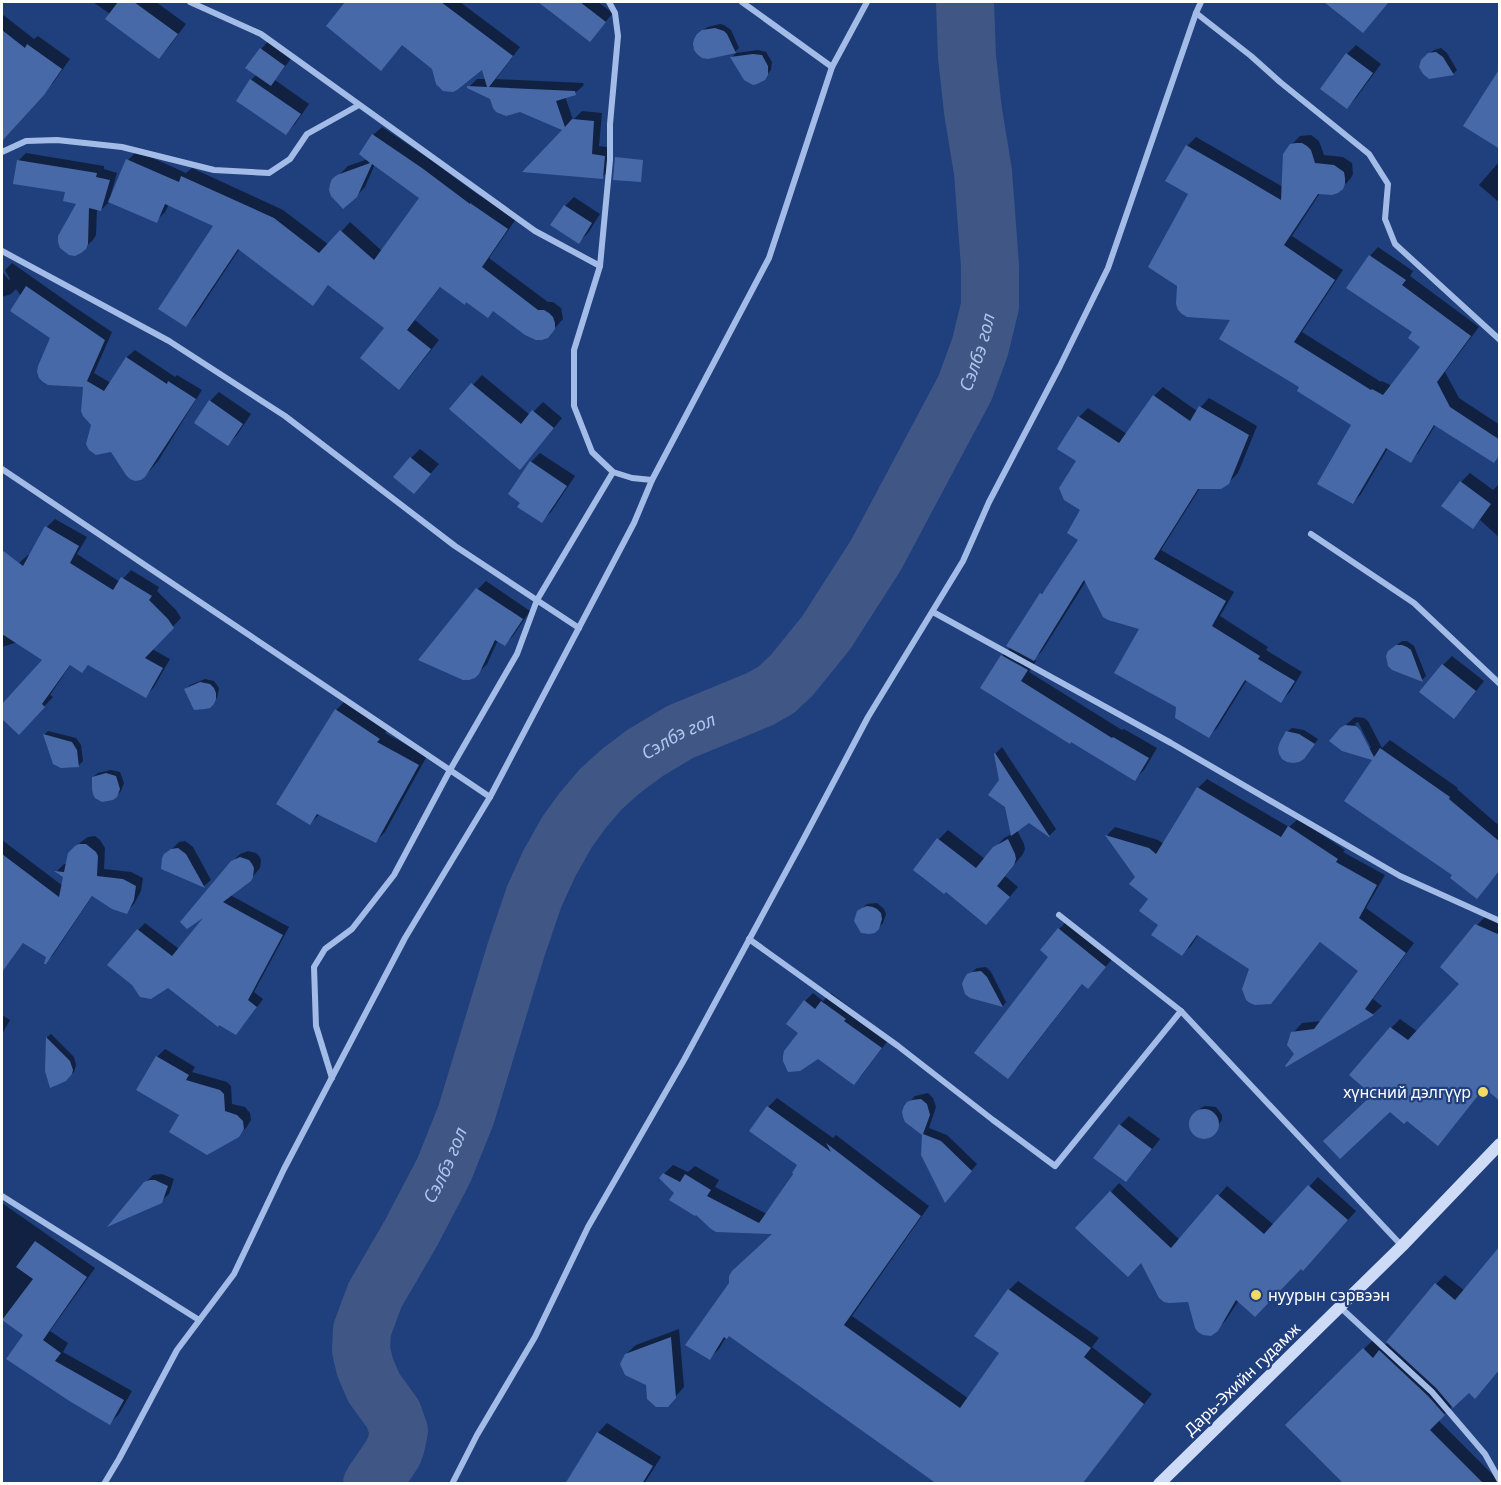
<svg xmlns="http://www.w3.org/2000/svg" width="1501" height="1485" viewBox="0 0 1501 1485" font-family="'Noto Sans',sans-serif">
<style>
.shadow{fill:#0007;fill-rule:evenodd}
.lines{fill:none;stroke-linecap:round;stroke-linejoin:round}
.river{stroke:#405786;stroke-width:58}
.building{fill:#4869a7}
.minor{stroke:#a3bbe7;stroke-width:6}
.secondary{stroke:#cedbf6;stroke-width:12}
.poi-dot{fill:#f4da64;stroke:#203f7d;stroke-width:2}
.labels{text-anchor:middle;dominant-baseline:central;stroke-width:4.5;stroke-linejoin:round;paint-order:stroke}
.poi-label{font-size:16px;fill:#fff;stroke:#203f7d;text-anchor:end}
.street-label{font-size:16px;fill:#fff;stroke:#203f7d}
.water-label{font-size:18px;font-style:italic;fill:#afc5ef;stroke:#203f7d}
</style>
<rect width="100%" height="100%" fill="#203f7d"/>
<g class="shadow">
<polygon points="93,2 156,2 186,24 168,48 159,57 110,14"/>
<polygon points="347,2 460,2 520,47 496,79 583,83 584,85 575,93 565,96 573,120 582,111 602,113 599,146 613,148 611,169 602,177 565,129 468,88 477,79 486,79 483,68 433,68 403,44 328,26"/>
<polygon points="540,2 598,2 613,13 590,40"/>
<polygon points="1328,2 1389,2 1372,22"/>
<polygon points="2,14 34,39 38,36 70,59 53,83 20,119 2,105"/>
<polygon points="720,24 724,25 731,30 739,48 735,52 703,30 708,27"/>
<polygon points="270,39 293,56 275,80 309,104 295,124 286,133 238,100 251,80 257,74 247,67 261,49"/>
<polygon points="1356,45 1381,64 1356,98 1347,107 1347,54"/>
<polygon points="1441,48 1447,53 1457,70 1453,74 1427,56 1434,50"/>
<polygon points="758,50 766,52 772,62 771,70 764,78 732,57 736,53"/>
<polygon points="382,127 431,160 480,196 480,195 516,219 489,258 548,302 553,302 561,308 563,319 547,337 494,310 467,301 441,286 415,320 439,340 408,379 399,388 386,327 329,284 313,304 240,248 195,316 186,325 216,226 169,204 165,212 156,221 110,201 101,210 97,209 96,235 93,240 80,252 78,203 67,191 18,161 26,153 104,166 104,169 117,173 111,194 113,195 128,160 137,151 186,173 192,168 283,210 329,245 350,222 382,251 421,197 375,164 365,187 356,196 334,180 348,166 368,159 373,135"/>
<polygon points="1311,135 1319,141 1324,155 1343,157 1352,163 1353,174 1351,178 1342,188 1320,193 1292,236 1343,270 1302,332 1381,382 1382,381 1392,386 1422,347 1370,256 1378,247 1413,271 1410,276 1479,327 1445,372 1459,398 1500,425 1500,455 1494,461 1436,424 1419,452 1411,461 1388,448 1361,494 1353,503 1353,424 1301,386 1233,319 1190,194 1187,146 1196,137 1283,187 1291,145 1300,136"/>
<polygon points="1499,162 1500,162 1500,203 1479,185"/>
<polygon points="574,197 600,214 588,233 579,242 565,206"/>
<polygon points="12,263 76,308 112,332 94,373 111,383 127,357 135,350 175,377 177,375 202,390 158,461 145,476 92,425 85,385 16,289 11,294 2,297 2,272 9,280 10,279 5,270"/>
<polygon points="482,375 530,415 543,402 562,418 529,459 451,409"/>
<polygon points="1163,387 1197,411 1209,398 1257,426 1238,473 1228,483 1200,488 1161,550 1234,592 1220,616 1268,647 1266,650 1302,672 1290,692 1281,701 1247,680 1217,728 1209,736 1177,707 1141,628 1086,581 1042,651 1034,659 1036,661 1029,672 1122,730 1124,729 1157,748 1144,770 1135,779 982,687 1002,656 1011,647 1041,594 1051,584 1080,540 1082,510 1078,461 1079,417 1088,408 1127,434 1154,396"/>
<polygon points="219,392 251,414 237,435 228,444 210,401"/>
<polygon points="420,449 439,464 414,492 411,458"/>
<polygon points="540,453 575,476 551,512 542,521 531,462"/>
<polygon points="1470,473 1493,490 1500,483 1500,538 1480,520 1473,527 1461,482"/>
<polygon points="55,519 87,537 77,554 120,582 131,570 159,587 157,591 176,610 181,618 152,649 170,659 154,687 146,696 90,664 82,671 71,664 50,695 53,697 19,733 2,717 2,707 77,623 2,647 2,615 10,610 2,604 2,590 19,563 28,555 30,556 47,527"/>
<polygon points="486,581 530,611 513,636 505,644 498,640 487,664 474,677 420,660 478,589"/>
<polygon points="1402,641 1407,641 1414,646 1426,676 1422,680 1393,668 1389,651"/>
<polygon points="1452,656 1484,681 1463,708 1443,665"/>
<polygon points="205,679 214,681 219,688 217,698 213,703 186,689 190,685"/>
<polygon points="345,701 388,729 385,733 427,756 385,832 375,842 320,814 310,823 336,710"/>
<path d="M1355 717 1364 718 1368 721 1382 748 1390 740 1458 788 1457 789 1497 824 1500 820V871L1477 897 1454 875 1374 759 1341 729ZM1358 722 1371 748H1368L1355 724Z"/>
<polygon points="1292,728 1304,730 1318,739 1308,753 1287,732"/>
<polygon points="48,731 76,738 81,745 83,761 78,766 44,735"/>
<polygon points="1002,747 1056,829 1049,836 1029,821 1017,830 1024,844 1025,849 1023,854 1005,876 1018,887 995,914 946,890 915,870 939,839 948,830 985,859 1004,838 1012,834 995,754"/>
<polygon points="111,770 120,772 124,783 121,791 113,799 93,777 98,773"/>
<polygon points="1207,779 1289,827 1298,819 1345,850 1343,852 1385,875 1366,908 1414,943 1373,999 1382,1006 1373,1014 1289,1064 1296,1054 1293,1033 1302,1023 1322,1021 1360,971 1321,941 1279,993 1251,968 1198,935 1191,946 1182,954 1160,925 1150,898 1137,877 1107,835 1115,827 1158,840 1164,844 1198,788"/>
<polygon points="95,836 100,840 105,848 104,869 131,872 143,878 141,891 134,904 126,912 93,895 53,955 46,962 48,957 24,942 11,957 9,955 2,967 2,928 22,900 2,885 2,840 63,886 65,876 57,871 64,864 68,864 72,850 81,842 88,837"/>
<polygon points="185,841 193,847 211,880 204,886 163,868 166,855 179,842"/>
<polygon points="248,851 256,853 259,856 261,860 260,868 250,880 230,895 289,927 254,992 263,999 243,1026 236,1033 138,930 145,923 179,949 208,913 232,862 240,854"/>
<polygon points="877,903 884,909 886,914 883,923 878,928 859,912 867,904"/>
<polygon points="1486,916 1500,922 1500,1096 1485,1087 1374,1095 1391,1028 1400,1019 1418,1032 1462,983 1477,925"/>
<polygon points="1068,920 1114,957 1088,987 1083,983 1017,1068 1007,1077 1059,929"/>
<polygon points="986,967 991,972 1006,1002 1003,1006 970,996 968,975 977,968"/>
<polygon points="813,993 823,1001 831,993 853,1010 852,1012 889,1039 862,1075 854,1083 800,1033 805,1001"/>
<polygon points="2,1015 10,1020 2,1034"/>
<polygon points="51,1034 74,1057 76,1065 74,1072 69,1077 46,1071 47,1037"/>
<polygon points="165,1049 195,1067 192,1072 227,1082 231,1086 232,1104 245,1107 250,1113 251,1120 246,1128 238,1136 181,1115 138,1089 158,1056"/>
<polygon points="928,1093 933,1098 936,1107 929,1128 947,1135 977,1164 951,1195 923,1135 905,1107 915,1096"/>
<polygon points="777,1098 833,1138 836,1135 929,1206 852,1316 969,1399 1001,1353 1009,1290 1018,1281 1099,1338 1092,1347 1152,1394 1081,1484 730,1335 726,1337 719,1349 710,1358 775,1233 676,1192 664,1174 673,1165 688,1172 695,1166 719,1180 715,1187 767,1214 799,1164 768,1107"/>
<polygon points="1205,1106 1216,1107 1222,1115 1222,1120 1212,1134 1207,1136 1202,1137 1197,1135 1191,1129 1190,1122 1192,1117 1201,1108"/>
<polygon points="1129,1116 1160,1139 1135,1171 1126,1180 1120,1125"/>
<polygon points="162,1174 174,1179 169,1194 161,1201 145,1183 153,1175"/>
<polygon points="1318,1177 1356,1211 1312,1260 1239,1300 1226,1320 1217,1330 1189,1300 1111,1192 1119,1183 1180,1240 1227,1186 1274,1225"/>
<polygon points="2,1203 95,1268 50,1331 68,1343 63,1352 132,1391 119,1414 110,1423 25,1335 2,1317"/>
<polygon points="1445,1275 1465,1291 1500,1369 1475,1397 1468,1391 1438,1420 1500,1482 1500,1484 1346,1484 1287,1425 1373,1340 1382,1349 1436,1284"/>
<polygon points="679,1329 684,1387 668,1405 648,1384 626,1354 636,1345"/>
<polygon points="607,1423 661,1457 644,1484 585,1484 576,1469 598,1433"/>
</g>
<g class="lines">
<path class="river" id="s1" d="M372 1484 393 1453 396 1445 399 1431 393 1414 374 1388 365 1367 361 1350 362 1330 375 1295 411 1233 444 1170 466 1115 516 950 534 897 549 864 567 832 583 810 601 789 621 771 645 753 680 732 760 699 776 690 792 675 826 633 876 555 965 388 980 347 990 306V266L983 172 973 111 967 57 965 2"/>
</g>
<g class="building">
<polygon points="118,2 134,2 178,34 159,59 105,19"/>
<polygon points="345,2 441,2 513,56 489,87 575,91 576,95 556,101 565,127 572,119 594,121 592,154 605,156 603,179 522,172 562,130 520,112 506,116 496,112 493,108 490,99 467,88 467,86 487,87 482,70 457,90 453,92 443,91 436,84 432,69 402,45 381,71 326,26"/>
<polygon points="538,2 580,2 606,22 590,42"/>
<polygon points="1324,2 1389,2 1363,33"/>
<polygon points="715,28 724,31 727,34 736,53 708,59 702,58 697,54 694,50 693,44 694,39 697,34 702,30"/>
<polygon points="2,30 25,48 27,44 62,69 44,95 2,141"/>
<polygon points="260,48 285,66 271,86 245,68"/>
<polygon points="1436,52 1443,57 1454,75 1429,79 1423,74 1419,67 1421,60 1428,53"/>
<polygon points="1346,53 1373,73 1347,109 1320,89"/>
<polygon points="753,54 762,55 768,66 768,75 765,80 757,84 753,85 744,80 730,57"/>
<polygon points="1500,68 1500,149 1463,126"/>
<polygon points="250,79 301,114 286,135 236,101"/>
<polygon points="372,134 422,168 470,204 470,203 508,229 482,267 538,310 544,310 549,313 553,317 555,323 555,329 548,338 542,340 536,340 525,335 493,311 488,318 466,302 465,305 440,287 407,330 431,349 399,390 360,358 384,328 328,285 313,306 238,249 186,327 158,309 213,226 165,204 157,223 108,202 126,159 179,182 181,176 274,218 319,253 340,230 374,260 419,198 372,164 357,197 343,209 331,196 329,190 330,184 332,179 337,175 370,163 359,154"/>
<polygon points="1296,143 1302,143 1307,146 1311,150 1315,163 1334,165 1344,172 1345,178 1345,184 1343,189 1338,193 1332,195 1318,194 1284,245 1335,280 1294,342 1371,390 1372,389 1383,395 1420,347 1408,338 1412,332 1346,288 1369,255 1406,280 1402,285 1471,336 1437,382 1450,407 1500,440 1500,454 1494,463 1434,425 1411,463 1386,448 1353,504 1317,484 1351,425 1297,391 1299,387 1219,339 1230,320 1187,317 1182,314 1178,310 1176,304 1177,286 1148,267 1188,194 1165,181 1186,145 1244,178 1281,200 1283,154 1290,144"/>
<polygon points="615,157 643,160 641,182 613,180"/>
<polygon points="17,160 97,173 96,177 110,180 101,211 89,208 88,244 86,249 81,253 75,256 69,255 60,248 58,242 58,236 76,204 63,201 65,192 13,184"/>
<polygon points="564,205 592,223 579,244 550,225"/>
<polygon points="26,286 105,340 87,381 104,391 126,357 167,384 168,381 196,399 145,477 141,480 135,481 130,479 126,475 111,452 96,455 89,450 86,444 91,425 83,416 81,411 83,387 48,385 43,382 39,378 37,372 38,366 50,338 10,311"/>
<polygon points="471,383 521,424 532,410 554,428 520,470 449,409"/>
<polygon points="1153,395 1190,421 1199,406 1249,435 1229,484 1221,489 1198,489 1154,559 1226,601 1212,626 1260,656 1258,659 1295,681 1281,703 1245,680 1209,738 1175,718 1176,707 1114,673 1139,629 1108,620 1103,617 1084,580 1034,661 1006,646 1040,593 1042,594 1078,540 1067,533 1080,510 1064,500 1059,488 1076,461 1057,449 1078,416 1119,443"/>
<polygon points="209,400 243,424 228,446 194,423"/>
<polygon points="410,457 431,474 414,494 393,477"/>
<polygon points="530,461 567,486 542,523 517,507 520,503 508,494"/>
<polygon points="1460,481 1491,504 1473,529 1441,506"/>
<polygon points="45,526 79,546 70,563 113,590 121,577 152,596 149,600 168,619 174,628 145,658 163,668 146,698 88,665 82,673 70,665 42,704 45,707 19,735 2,719 2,704 42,660 2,634 2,550 23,566"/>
<polygon points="476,588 523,619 505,646 495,640 479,674 475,678 469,680 463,680 418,660"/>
<polygon points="1396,645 1402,645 1407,647 1411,650 1423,682 1392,670 1388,666 1386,656 1388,651"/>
<polygon points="1001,655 1028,670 1021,681 1112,738 1113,737 1149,758 1135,781 1071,742 1070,744 980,688"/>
<polygon points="1442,664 1476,691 1454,719 1419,692"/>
<polygon points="200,682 210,684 214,688 216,693 216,699 214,704 210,708 205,709 194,710 184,689"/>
<polygon points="335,709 380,739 377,742 419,765 376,843 317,814 310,825 276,804"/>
<polygon points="1345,725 1356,726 1360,730 1374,757 1380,748 1450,797 1449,799 1500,842 1500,870 1477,899 1450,878 1452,875 1344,801 1372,760 1342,751 1329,741 1340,728"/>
<polygon points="1286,731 1299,734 1315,744 1304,759 1299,762 1293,763 1287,762 1282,759 1279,754 1278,748 1280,742"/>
<polygon points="43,734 72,742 77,750 79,767 61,768 53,764"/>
<polygon points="995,753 1050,837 1049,837 1029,823 1011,836 1005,807 988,795 999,780 994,754"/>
<polygon points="106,773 116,776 120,789 117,797 113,800 102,802 95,798 93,794 92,789 92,777"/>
<polygon points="1197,787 1281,837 1288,826 1338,859 1336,862 1377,885 1359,918 1406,953 1365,1009 1374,1015 1286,1067 1285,1066 1294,1054 1287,1045 1291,1032 1314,1029 1358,971 1320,942 1271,1004 1255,1005 1250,1003 1246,1000 1242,989 1249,969 1197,935 1182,956 1151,935 1158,925 1139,911 1148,899 1129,884 1135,877 1105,835 1149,848 1156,854"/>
<polygon points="937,838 976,868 993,847 1008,839 1015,854 1016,859 1014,865 997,886 1010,897 986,925 946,892 944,894 913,870"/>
<polygon points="79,844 86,844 96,852 98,856 97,876 123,879 136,886 134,900 127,914 112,909 92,896 46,964 44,964 46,957 23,943 2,972 2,854 59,897 63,877 54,871 64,872 68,853 75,846"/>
<polygon points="178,848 186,854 205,888 161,869 162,858 164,854 171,849"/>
<polygon points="240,857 249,860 252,864 254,868 253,877 251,881 223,902 283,935 248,1000 257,1007 236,1035 219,1025 218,1027 168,988 151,999 140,997 132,985 107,965 137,929 172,956 203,918 187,929 180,922 231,861"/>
<polygon points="867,906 873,907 877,909 881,913 882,919 879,929 875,933 869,934 861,933 854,921 857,911 862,908"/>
<polygon points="1475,924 1500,935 1500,1101 1484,1088 1438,1146 1407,1121 1404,1124 1390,1112 1340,1159 1323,1141 1372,1095 1349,1075 1390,1027 1408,1040 1459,984 1440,967"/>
<polygon points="1058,928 1106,967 1088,989 1082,984 1008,1079 974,1053 1048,957 1040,950"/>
<polygon points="981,971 987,977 1003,1007 970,998 965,994 962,984 964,979 967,974 972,972"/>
<polygon points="804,1000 815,1009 821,1001 846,1019 844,1021 882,1048 854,1085 818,1059 800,1071 788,1072 783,1061 783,1056 784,1051 798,1033 786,1024"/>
<polygon points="46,1037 70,1061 73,1070 72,1074 66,1081 50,1088 45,1071"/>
<polygon points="156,1056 189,1075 186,1080 220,1090 224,1094 225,1111 237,1115 243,1121 244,1129 239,1137 207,1155 169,1132 179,1115 136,1090"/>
<polygon points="921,1099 927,1104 930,1115 923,1134 941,1141 972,1171 945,1203 921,1155 922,1135 905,1122 903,1117 902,1112 904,1106 907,1102 912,1100"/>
<polygon points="767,1106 831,1152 826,1143 921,1216 844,1325 960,1408 999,1353 974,1336 1008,1289 1091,1348 1084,1357 1144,1404 1082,1484 937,1484 729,1336 727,1339 724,1337 710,1360 685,1345 729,1283 729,1276 732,1271 772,1234 716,1232 711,1229 696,1215 695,1216 669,1200 674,1193 659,1178 663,1173 680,1182 685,1174 711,1190 707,1196 759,1223 793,1174 792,1173 797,1165 749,1131"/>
<circle cx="1204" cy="1124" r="15"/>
<polygon points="1119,1124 1152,1149 1126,1182 1093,1158"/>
<polygon points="150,1180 155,1180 168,1186 162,1203 107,1227 144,1182"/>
<polygon points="1308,1185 1348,1220 1303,1271 1301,1269 1255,1317 1236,1300 1218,1331 1211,1336 1203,1335 1198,1332 1195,1328 1188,1302 1169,1303 1164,1302 1159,1298 1141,1263 1128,1277 1075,1228 1110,1191 1171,1248 1217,1194 1264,1234"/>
<polygon points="35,1241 87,1277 43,1340 61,1353 55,1361 124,1400 110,1425 71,1402 6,1359 23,1335 2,1320 33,1279 16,1267"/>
<polygon points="1500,1246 1500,1369 1475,1399 1469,1393 1453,1408 1436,1388 1386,1342 1435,1283 1455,1300"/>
<polygon points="671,1337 676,1398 668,1407 656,1407 647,1399 646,1385 625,1375 620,1364 625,1354"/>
<polygon points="1363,1348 1373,1358 1379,1350 1428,1396 1445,1415 1430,1430 1484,1484 1344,1484 1285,1425"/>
<polygon points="597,1432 653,1466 642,1484 565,1484"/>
</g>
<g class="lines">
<g class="minor">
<polyline points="190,2 261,34 535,231 600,266"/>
<polyline points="742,2 832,67"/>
<polyline points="1196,13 1251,56 1280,82 1369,154 1388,184 1385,219 1395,244 1500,340"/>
<polyline points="2,152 26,141 57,140 122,147 214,170 269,173 290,159 307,134 359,105"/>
<polyline points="2,251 169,341 285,416 455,546 579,628"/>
<polyline points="2,469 490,797"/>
<polyline points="652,480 769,258 832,67 867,2"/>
<polyline points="1311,534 1414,603 1500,684"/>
<polyline points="933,612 1171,743 1400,876 1500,921"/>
<polyline points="1059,915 1181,1011 1402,1246"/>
<polyline points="749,939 898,1046 993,1120 1055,1166 1181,1011"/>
<polyline points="332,1078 316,1026 314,967 325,949 352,929 394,875 450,770 517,654 537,600 613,472"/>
<polyline points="2,1196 199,1320"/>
<polyline points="1340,1307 1432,1392 1485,1454 1500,1481"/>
<polyline points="104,1484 119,1459 177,1350 234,1274 284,1169 405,938 490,797 634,523 652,480 632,478 613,472 592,452 574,406 574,350 600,266 610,160 610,124 618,36 615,13 609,2"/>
<polyline points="452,1484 477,1435 535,1337 588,1227 684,1060 803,840 868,717 963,561 989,502 1060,366 1108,268 1196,13 1201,2"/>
</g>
<polyline class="secondary" points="1159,1484 1402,1246 1500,1144"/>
</g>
<g class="poi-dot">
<circle cx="1483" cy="1092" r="6"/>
<circle cx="1256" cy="1295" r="6"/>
</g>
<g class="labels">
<g class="poi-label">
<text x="1471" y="1092">хүнсний дэлгүүр</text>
<text x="1268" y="1295" text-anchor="start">нуурын сэрвээн</text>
</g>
<g class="street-label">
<text transform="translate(1242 1379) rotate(-44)">Дарь-Эхийн гудамж</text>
</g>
<g class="water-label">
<text stroke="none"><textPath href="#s1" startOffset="1365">Сэлбэ гол</textPath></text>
<text stroke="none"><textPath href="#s1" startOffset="861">Сэлбэ гол</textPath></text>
<text stroke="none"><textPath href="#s1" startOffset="356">Сэлбэ гол</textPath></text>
</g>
</g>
<rect width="1501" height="1485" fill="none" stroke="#ffffff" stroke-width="6"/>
</svg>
